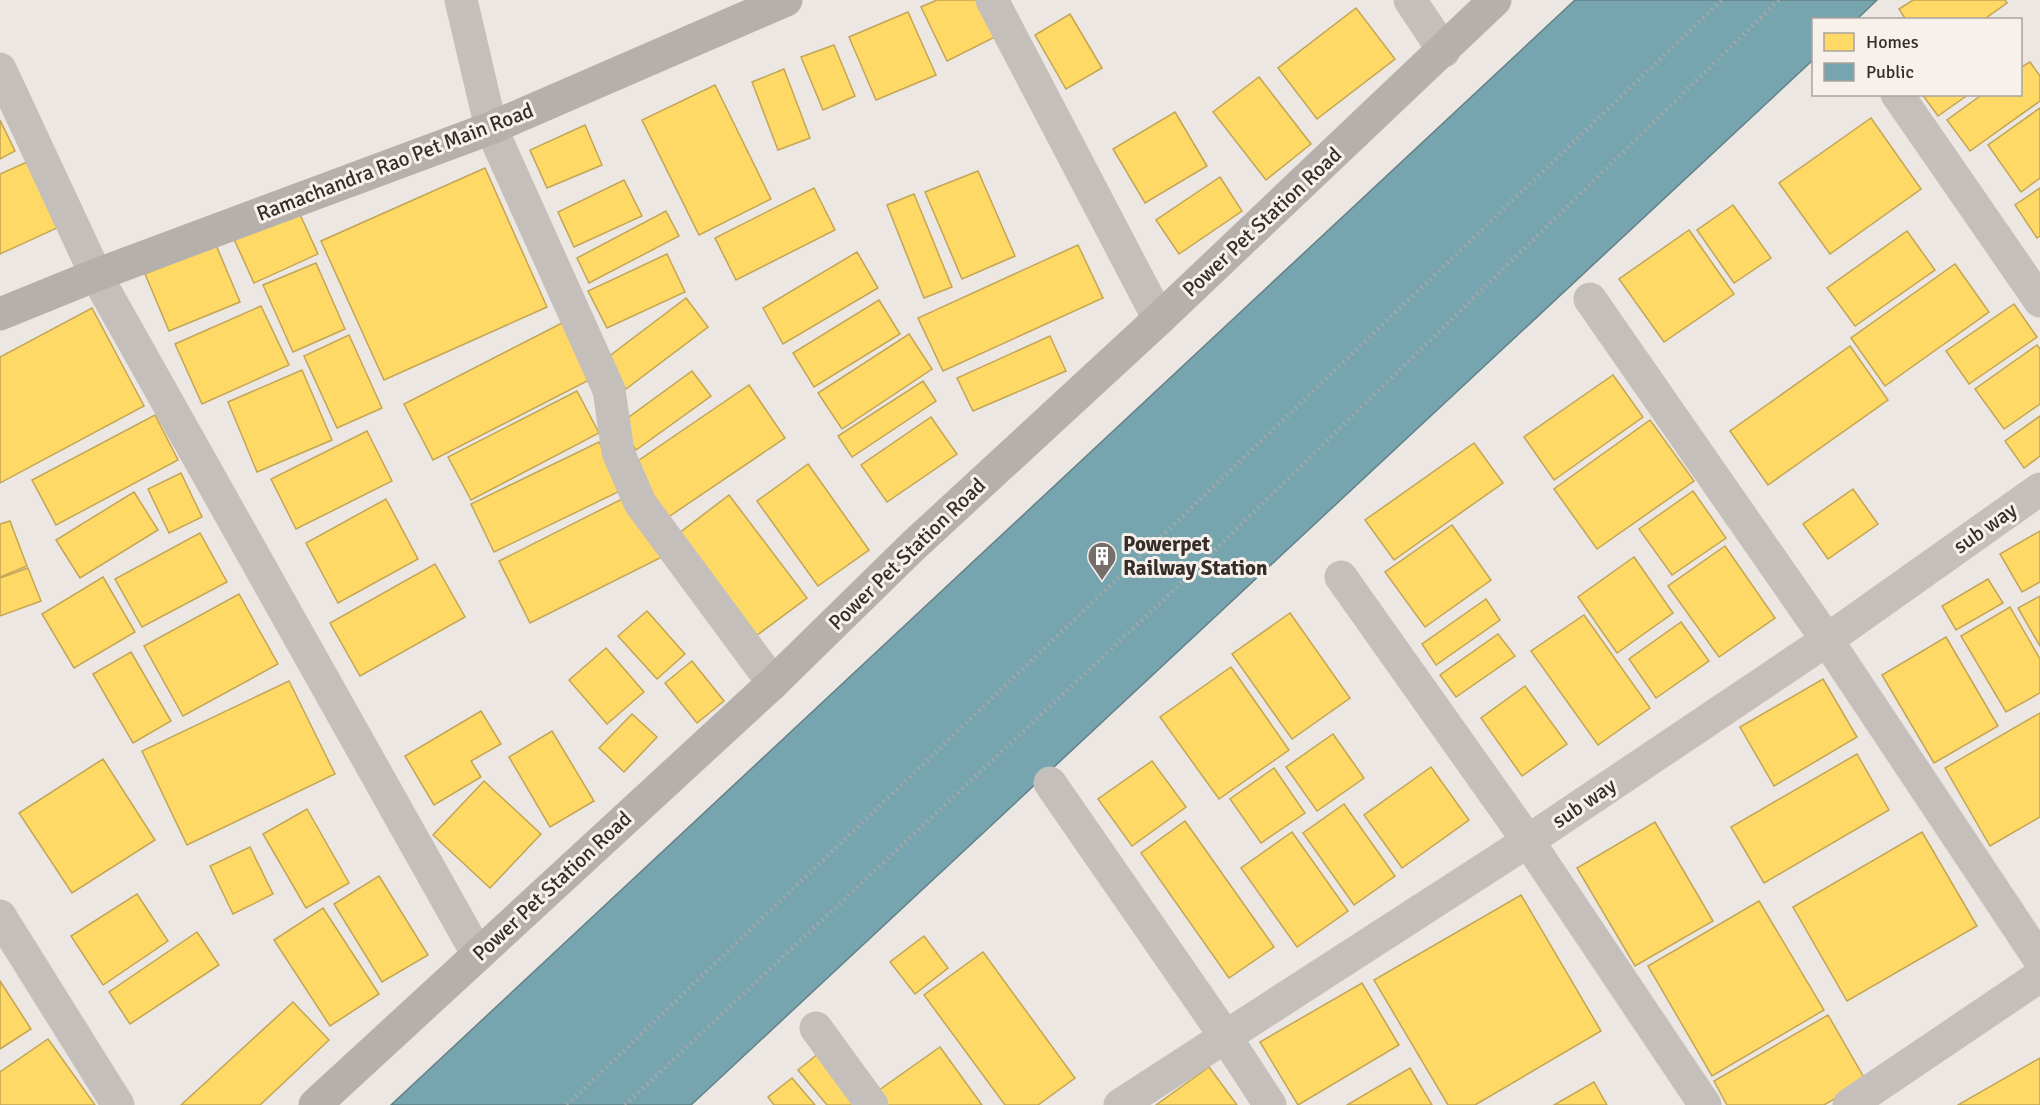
<svg xmlns="http://www.w3.org/2000/svg" width="2040" height="1105" viewBox="0 0 2040 1105" font-family="Signika,sans-serif">
<style>
.homes{fill:#ffd966;stroke:#c3a554;stroke-width:1.5}
.public{fill:#76a5af;stroke:#638187;stroke-width:1.5}
.lines{fill:none;stroke-linecap:round;stroke-linejoin:round}
.street{stroke:#c5bfbc;stroke-width:33}
.secondary{stroke:#b6b0ac;stroke-width:33}
.rail{stroke:#ada8a6;stroke-width:4.5;stroke-dasharray:1.5 4.5;stroke-linecap:butt}
.labels{text-anchor:middle;dominant-baseline:central;stroke-width:6;stroke-linejoin:round;paint-order:stroke}
.street-label{font-size:21px;fill:#362d2a;stroke:#f8f1eb}
.poi-label{font-size:21px;font-weight:bold;fill:#362d2a;stroke:#f8f1eb;text-anchor:start}
</style>
<rect width="100%" height="100%" fill="#ece7e3"/>
<g class="homes">
<polygon points="937,0 979,0 997,36 947,61 921,7"/>
<polygon points="1913,0 2005,0 2007,3 1983,20 1906,20 1899,9"/>
<polygon points="1356,8 1395,59 1317,119 1278,68"/>
<polygon points="908,12 936,75 876,100 849,37"/>
<polygon points="1070,14 1102,68 1066,89 1035,35"/>
<polygon points="834,45 855,96 823,110 801,57"/>
<polygon points="2030,62 2040,76 2040,101 1970,151 1947,120 1983,94 2020,94 2020,68"/>
<polygon points="784,69 810,138 778,150 752,82"/>
<polygon points="1259,77 1311,144 1266,180 1213,112"/>
<polygon points="715,85 771,199 699,235 642,120"/>
<polygon points="1922,94 1969,94 1938,116"/>
<polygon points="2040,108 2040,178 2021,192 1988,145"/>
<polygon points="1175,112 1207,166 1145,203 1113,149"/>
<polygon points="1871,118 1921,189 1830,254 1779,183"/>
<polygon points="0,120 15,151 0,159"/>
<polygon points="585,125 602,165 547,188 530,150"/>
<polygon points="27,162 57,228 0,254 0,174"/>
<polygon points="485,168 547,307 384,380 321,241"/>
<polygon points="978,171 1015,256 962,279 925,192"/>
<polygon points="1220,177 1242,211 1179,254 1156,220"/>
<polygon points="624,180 642,216 574,247 558,212"/>
<polygon points="814,188 835,230 736,280 715,238"/>
<polygon points="2040,188 2040,236 2037,238 2015,205"/>
<polygon points="914,194 952,287 924,298 887,205"/>
<polygon points="1733,205 1771,258 1734,283 1697,230"/>
<polygon points="297,208 318,254 254,283 233,237"/>
<polygon points="666,211 679,236 589,283 577,258"/>
<polygon points="1689,230 1734,294 1664,342 1619,279"/>
<polygon points="1907,231 1935,270 1855,326 1827,288"/>
<polygon points="216,245 240,302 169,331 145,274"/>
<polygon points="1078,245 1103,298 943,371 918,318"/>
<polygon points="857,252 878,288 783,344 763,308"/>
<polygon points="667,254 685,292 607,328 588,291"/>
<polygon points="316,263 345,329 293,352 263,285"/>
<polygon points="1955,264 1989,312 1885,386 1851,338"/>
<polygon points="686,298 708,327 626,389 603,361"/>
<polygon points="879,300 900,334 814,387 793,353"/>
<polygon points="2014,304 2037,337 1969,384 1946,351"/>
<polygon points="261,306 289,365 202,404 175,344"/>
<polygon points="92,308 144,406 0,483 0,357"/>
<polygon points="564,322 593,378 433,460 404,404"/>
<polygon points="909,334 932,369 842,429 818,393"/>
<polygon points="349,335 382,408 337,428 304,356"/>
<polygon points="1050,336 1066,371 973,411 957,378"/>
<polygon points="2037,345 2040,349 2040,404 2004,429 1975,389"/>
<polygon points="1850,346 1888,400 1768,485 1730,431"/>
<polygon points="302,370 332,440 257,472 228,402"/>
<polygon points="692,371 711,396 636,450 618,425"/>
<polygon points="1613,375 1643,417 1554,480 1524,437"/>
<polygon points="923,381 936,401 852,457 838,436"/>
<polygon points="749,385 785,438 664,520 629,467"/>
<polygon points="577,391 599,433 471,500 448,457"/>
<polygon points="155,415 178,460 56,525 32,480"/>
<polygon points="2040,416 2040,456 2024,468 2005,441"/>
<polygon points="931,417 957,454 887,502 861,465"/>
<polygon points="1650,420 1694,481 1597,549 1554,489"/>
<polygon points="367,431 392,481 296,529 271,479"/>
<polygon points="599,442 622,490 494,552 471,504"/>
<polygon points="1474,443 1503,483 1394,560 1365,520"/>
<polygon points="808,464 869,550 818,586 757,501"/>
<polygon points="181,473 202,517 169,533 148,489"/>
<polygon points="1853,489 1878,524 1828,559 1803,524"/>
<polygon points="1693,491 1726,538 1672,575 1639,529"/>
<polygon points="134,492 158,530 80,578 56,540"/>
<polygon points="630,495 662,557 530,623 499,561"/>
<polygon points="729,495 807,598 756,636 678,534"/>
<polygon points="386,499 418,559 338,603 306,543"/>
<polygon points="10,521 27,566 0,577 0,524"/>
<polygon points="1452,525 1491,580 1425,627 1385,572"/>
<polygon points="2040,531 2040,582 2022,592 2000,554"/>
<polygon points="200,533 227,582 142,627 115,579"/>
<polygon points="1725,546 1775,618 1719,657 1668,586"/>
<polygon points="1634,557 1673,613 1617,653 1578,597"/>
<polygon points="435,564 465,617 360,676 330,623"/>
<polygon points="28,568 41,601 0,616 0,578"/>
<polygon points="103,577 135,632 74,668 42,614"/>
<polygon points="1988,579 2003,603 1956,630 1942,606"/>
<polygon points="239,594 278,664 183,716 144,646"/>
<polygon points="2040,596 2040,646 2018,608"/>
<polygon points="1486,599 1500,620 1436,665 1422,644"/>
<polygon points="2010,607 2040,659 2040,693 2006,712 1961,636"/>
<polygon points="647,611 685,654 657,679 618,636"/>
<polygon points="1290,613 1350,698 1292,739 1232,654"/>
<polygon points="1584,615 1650,708 1598,745 1531,651"/>
<polygon points="1681,622 1709,661 1656,698 1629,659"/>
<polygon points="1498,634 1515,656 1456,697 1440,675"/>
<polygon points="1946,637 1998,726 1934,763 1882,675"/>
<polygon points="606,648 644,692 607,724 569,680"/>
<polygon points="131,652 171,721 133,743 93,674"/>
<polygon points="692,661 724,701 697,723 665,683"/>
<polygon points="1231,667 1289,750 1219,799 1160,717"/>
<polygon points="1823,679 1857,737 1774,786 1740,727"/>
<polygon points="289,681 335,774 187,845 142,751"/>
<polygon points="1525,686 1567,744 1522,776 1481,718"/>
<polygon points="481,711 501,744 471,761 481,777 434,805 405,756"/>
<polygon points="2040,713 2040,817 1990,846 1945,768"/>
<polygon points="632,714 657,737 624,772 599,748"/>
<polygon points="552,731 594,801 550,827 509,757"/>
<polygon points="1333,734 1364,778 1317,811 1286,767"/>
<polygon points="1857,754 1889,810 1764,883 1731,827"/>
<polygon points="103,759 155,840 72,893 19,813"/>
<polygon points="1152,761 1186,807 1132,846 1098,799"/>
<polygon points="1431,767 1469,820 1402,868 1364,815"/>
<polygon points="1274,768 1305,813 1261,843 1230,799"/>
<polygon points="484,781 541,834 490,888 433,835"/>
<polygon points="1344,804 1395,876 1354,905 1303,833"/>
<polygon points="307,809 349,883 306,908 263,834"/>
<polygon points="1185,821 1274,947 1229,978 1141,853"/>
<polygon points="1655,822 1713,921 1635,966 1577,868"/>
<polygon points="1292,832 1348,911 1297,947 1241,868"/>
<polygon points="1922,832 1977,926 1847,1001 1793,907"/>
<polygon points="250,847 273,894 233,914 210,866"/>
<polygon points="379,876 428,955 382,982 334,904"/>
<polygon points="137,894 168,941 103,985 71,936"/>
<polygon points="1521,895 1601,1031 1475,1105 1448,1105 1374,980"/>
<polygon points="1759,901 1824,1010 1712,1076 1648,966"/>
<polygon points="323,908 379,994 330,1026 274,940"/>
<polygon points="197,932 219,965 130,1024 109,992"/>
<polygon points="924,936 948,968 915,994 890,962"/>
<polygon points="983,952 1075,1078 1038,1105 1005,1105 924,995"/>
<polygon points="0,981 31,1029 0,1049"/>
<polygon points="1362,983 1399,1045 1298,1105 1260,1042"/>
<polygon points="293,1002 329,1040 260,1105 181,1105"/>
<polygon points="1828,1015 1866,1081 1824,1105 1727,1105 1714,1081"/>
<polygon points="48,1039 95,1105 0,1105 0,1072"/>
<polygon points="940,1047 982,1105 883,1105 875,1093"/>
<polygon points="819,1053 861,1105 827,1105 798,1070"/>
<polygon points="2040,1058 2040,1105 1958,1105"/>
<polygon points="1209,1067 1237,1105 1156,1105"/>
<polygon points="1410,1068 1432,1105 1347,1105"/>
<polygon points="792,1078 815,1105 774,1105 768,1097"/>
<polygon points="1594,1082 1607,1105 1554,1105"/>
</g>
<polygon class="public" points="1575,0 1877,0 1856,20 1814,20 1814,59 691,1105 391,1105"/>
<g class="lines">
<g class="street">
<polyline points="461,0 491,128 609,390 618,452 640,503 773,683"/>
<polyline points="992,0 1159,319"/>
<polyline points="1410,0 1444,51"/>
<polyline points="0,69 96,275 478,955"/>
<polyline points="1897,94 2040,301"/>
<polyline points="1590,299 1827,640 2040,960"/>
<polyline points="1341,577 1528,841 1705,1105"/>
<polyline points="1050,783 1225,1036 1270,1105"/>
<polyline points="0,916 118,1105"/>
<polyline points="816,1028 872,1105"/>
<polyline points="1120,1105 1528,841 1827,640 2040,489"/>
<polyline points="1849,1105 2040,976"/>
</g>
<g class="secondary">
<polyline points="0,314 96,275 491,128 786,0"/>
<polyline points="315,1105 773,683 913,546 1159,319 1495,0"/>
</g>
<g class="rail">
<polyline points="567,1105 1722,0"/>
<polyline points="625,1105 1174,590 1779,0"/>
</g>
</g>
<defs>
<g id="building-pin" transform="scale(1.5)"><path d="M0 17L-7.5 6A9.5 9.5 0 1 1 7.5 6Z" fill="#766e6b" stroke="#f8f1eb"/><path d="M-4-6H4V6H1V3H-1V6H-4ZM-2.5-4.3h1.7v1.8h-1.7ZM.8-4.3h1.7v1.8H.8ZM-2.5-1h1.7V.8h-1.7ZM.8-1h1.7V.8H.8Z" fill="#fff"/></g>
</defs>
<g fill-rule="evenodd">
<use href="#building-pin" x="1102" y="556"/>
</g>
<g class="labels">
<g class="street-label">
<text transform="translate(395 162) rotate(-21)">Ramachandra Rao Pet Main Road</text>
<text transform="translate(1262 222) rotate(-43)">Power Pet Station Road</text>
<text transform="translate(1985 528) rotate(-35)">sub way</text>
<text transform="translate(907 554) rotate(-44)">Power Pet Station Road</text>
<text transform="translate(1584 803) rotate(-34)">sub way</text>
<text transform="translate(552 886) rotate(-43)">Power Pet Station Road</text>
</g>
<g class="poi-label">
<text x="1123" y="544">Powerpet<tspan x="1123" dy="24">Railway Station</tspan></text>
</g>
</g>
<rect x="1812" y="18" width="210" height="78" fill="#f8f1eb" stroke="#aaa39e" stroke-width="1.5"/>
<rect x="1824" y="33" width="30" height="18" fill="#ffd966" stroke="#aaa39e" stroke-width="1.5"/>
<text x="1866" y="48" font-size="18" fill="#362d2a">Homes</text>
<rect x="1824" y="63" width="30" height="18" fill="#76a5af" stroke="#aaa39e" stroke-width="1.5"/>
<text x="1866" y="78" font-size="18" fill="#362d2a">Public</text>
</svg>
